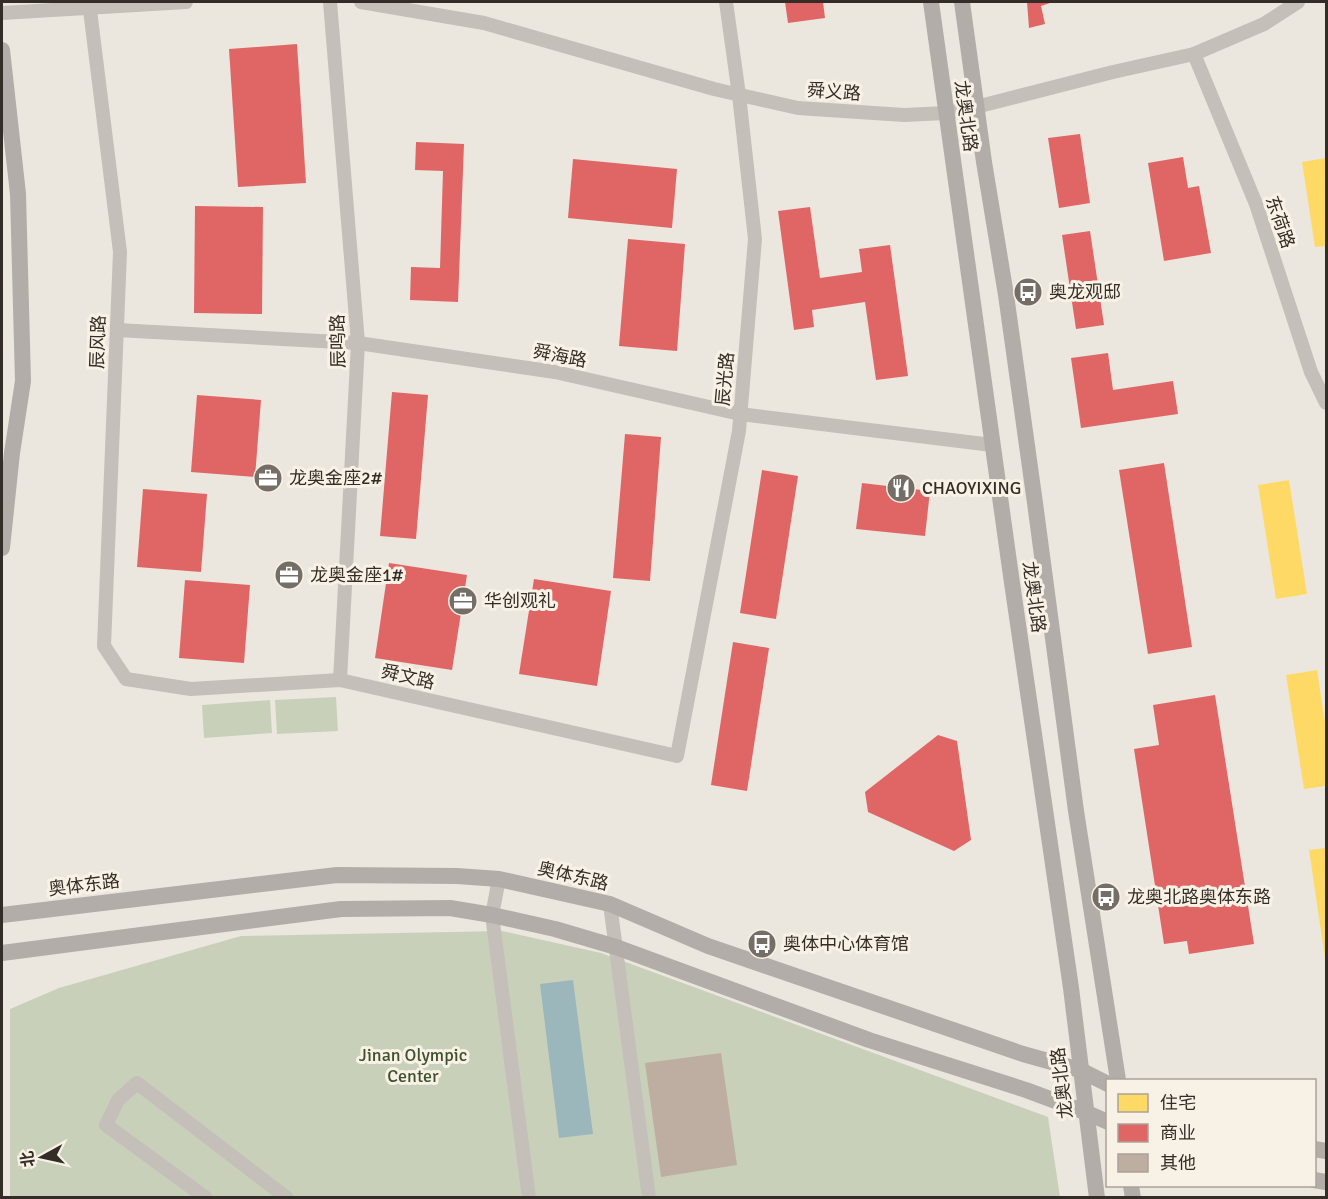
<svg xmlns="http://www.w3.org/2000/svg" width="1328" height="1199" viewBox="0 0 1328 1199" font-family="Signika,'Noto Sans SC',sans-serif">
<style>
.green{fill:#c9d0ba}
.water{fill:#9cb7bb}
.homes{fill:#ffd966}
.shops{fill:#e06666}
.building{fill:#beaea1}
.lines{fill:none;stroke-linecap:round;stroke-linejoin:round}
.minor{stroke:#c4bfb8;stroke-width:14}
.major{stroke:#b2ada8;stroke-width:16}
.labels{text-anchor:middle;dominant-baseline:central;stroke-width:6;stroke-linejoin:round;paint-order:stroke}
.street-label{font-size:18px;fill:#342d27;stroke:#f8f2e6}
.poi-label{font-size:18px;fill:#342d27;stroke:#f8f2e6;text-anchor:start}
.park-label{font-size:18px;fill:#3f512c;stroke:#f8f2e6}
</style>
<rect width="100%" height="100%" fill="#ebe7df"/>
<g class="green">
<polygon points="336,697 338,731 277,734 275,700"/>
<polygon points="270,700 272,733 204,738 202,705"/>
<polygon points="502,931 601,953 1048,1117 1060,1197 10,1198 10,1009 59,988 241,936"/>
</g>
<polygon class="water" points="573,980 593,1134 559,1138 540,984"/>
<g class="homes">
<polygon points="1326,158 1326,246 1315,247 1302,162"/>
<polygon points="1289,480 1307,594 1276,599 1258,485"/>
<polygon points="1317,670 1326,729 1326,786 1304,789 1286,675"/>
<polygon points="1326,848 1326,958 1325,958 1309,850"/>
</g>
<g class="shops">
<polygon points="785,2 823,2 825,18 788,23"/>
<polygon points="1027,2 1053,2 1041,6 1045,24 1029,28"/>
<polygon points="297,44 306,183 238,187 229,49"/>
<polygon points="1080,134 1090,203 1059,208 1048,138"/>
<polygon points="416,142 464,144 458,302 410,300 411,267 440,268 443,171 415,170"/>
<polygon points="1183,157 1188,188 1199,186 1211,253 1164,261 1148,163"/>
<polygon points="573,159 677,169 672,228 568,218"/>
<polygon points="195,206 263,207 262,314 194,313"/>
<polygon points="810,207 820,278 862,272 859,249 890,245 908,376 876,380 865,302 812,310 814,327 794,330 778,211"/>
<polygon points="1090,231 1104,325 1076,329 1062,235"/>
<polygon points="628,239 685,244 677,351 619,346"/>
<polygon points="1108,353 1113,390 1173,381 1178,414 1081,428 1071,358"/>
<polygon points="392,392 428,395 416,539 380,536"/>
<polygon points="197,395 261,400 255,477 191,472"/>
<polygon points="625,434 661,437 650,581 613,578"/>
<polygon points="1164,463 1192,647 1148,654 1119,470"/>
<polygon points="762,470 798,476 776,619 740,613"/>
<polygon points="862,483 930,491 925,536 856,529"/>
<polygon points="143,489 207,494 201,572 137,567"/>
<polygon points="389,563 467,575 452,670 375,658"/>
<polygon points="534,579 611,591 597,686 519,674"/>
<polygon points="185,580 250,585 244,663 179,658"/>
<polygon points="733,642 769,648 747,791 711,785"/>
<polygon points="1215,695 1254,944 1189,954 1187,941 1164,944 1134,749 1159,745 1153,705"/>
<polygon points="938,735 957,741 971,840 954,851 868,812 865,792"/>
</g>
<polygon class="building" points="721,1053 737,1165 661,1177 645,1063"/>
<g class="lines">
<g class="minor">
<polyline points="89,2 120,252 104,646 126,679 191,689 340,680 677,756 739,431 755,239 739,95 726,2"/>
<polyline points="330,2 358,343 340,680"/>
<polyline points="361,2 484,23 714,89 798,108 904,115 946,113 976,107 1113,72 1194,54 1264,24 1298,2"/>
<polyline points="2,13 186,2"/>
<polyline points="1194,54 1256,204 1311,372 1326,403"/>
<polyline points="117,330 358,343 555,372 740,414 992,445"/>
<polyline points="499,879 492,915 529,1198"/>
<polyline points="610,904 649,1198"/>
<polyline points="206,1198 106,1125 118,1100 137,1083 287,1198"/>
</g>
<g class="major">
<polyline points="931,2 1011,576 1071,988 1097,1198"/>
<polyline points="962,2 984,162 1006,295 1035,503 1076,811 1118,1080"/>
<polyline points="2,50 18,194 23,381 12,453 2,548"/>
<polyline points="2,915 337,875 457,876 499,879 610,904 708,946 1023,1054 1080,1070 1108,1084"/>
<polyline points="2,953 341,909 450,908 492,915 555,929 616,947 869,1040 1026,1090 1085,1112 1108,1122"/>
<polyline points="1314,1149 1326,1151"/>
<polyline points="1314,1180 1326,1182"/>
<polyline points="1131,1186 1133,1198"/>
</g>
</g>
<defs>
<g id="bus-disc" transform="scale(1.5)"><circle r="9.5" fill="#746e67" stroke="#f8f2e6"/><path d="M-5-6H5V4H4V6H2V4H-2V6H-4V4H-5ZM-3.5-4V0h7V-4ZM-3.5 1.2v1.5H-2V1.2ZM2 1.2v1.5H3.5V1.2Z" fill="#fff"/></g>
<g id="office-disc" transform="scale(1.5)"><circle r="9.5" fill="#746e67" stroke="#f8f2e6"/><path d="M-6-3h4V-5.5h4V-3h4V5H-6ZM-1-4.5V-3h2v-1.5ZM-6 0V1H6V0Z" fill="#fff"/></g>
<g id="restaurant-disc" transform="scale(1.5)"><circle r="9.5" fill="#746e67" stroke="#f8f2e6"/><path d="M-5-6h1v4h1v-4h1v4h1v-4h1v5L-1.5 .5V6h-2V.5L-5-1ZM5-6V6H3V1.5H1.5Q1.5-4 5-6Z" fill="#fff"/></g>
</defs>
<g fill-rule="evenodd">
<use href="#bus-disc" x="1028" y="292"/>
<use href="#office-disc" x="268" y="478"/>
<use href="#restaurant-disc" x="901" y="488"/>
<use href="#office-disc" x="289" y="575"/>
<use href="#office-disc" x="463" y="601"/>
<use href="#bus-disc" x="1106" y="897"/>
<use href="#bus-disc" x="762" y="944"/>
</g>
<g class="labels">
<g class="street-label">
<text transform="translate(834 92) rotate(4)">舜义路</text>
<text transform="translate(966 116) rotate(82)">龙奥北路</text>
<text transform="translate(1280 222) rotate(71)">东荷路</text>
<text transform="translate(338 341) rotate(-91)">辰鸣路</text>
<text transform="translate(98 342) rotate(-88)">辰风路</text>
<text transform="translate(560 356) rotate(11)">舜海路</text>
<text transform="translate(725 379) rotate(-85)">辰光路</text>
<text transform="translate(1034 597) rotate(82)">龙奥北路</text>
<text transform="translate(408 677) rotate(13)">舜文路</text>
<text transform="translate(573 876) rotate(13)">奥体东路</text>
<text transform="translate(84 885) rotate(-7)">奥体东路</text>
<text transform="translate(1062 1083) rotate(-97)">龙奥北路</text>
</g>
<g class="poi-label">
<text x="1049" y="292">奥龙观邸</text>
<text x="289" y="478">龙奥金座2#</text>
<text x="922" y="488">CHAOYIXING</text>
<text x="310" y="575">龙奥金座1#</text>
<text x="484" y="601">华创观礼</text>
<text x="1127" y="897">龙奥北路奥体东路</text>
<text x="783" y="944">奥体中心体育馆</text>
</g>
<g class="park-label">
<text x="413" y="1055">Jinan Olympic<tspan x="413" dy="21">Center</tspan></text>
</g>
</g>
<rect width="1328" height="1199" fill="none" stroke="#342d27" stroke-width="6"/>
<rect x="1106" y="1079" width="210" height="108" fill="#f8f2e6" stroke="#aaa39a" stroke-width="1.5"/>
<rect x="1118" y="1094" width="30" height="18" fill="#ffd966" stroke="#aaa39a" stroke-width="1.5"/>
<text x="1160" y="1109" font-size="18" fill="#342d27">住宅</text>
<rect x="1118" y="1124" width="30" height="18" fill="#e06666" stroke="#aaa39a" stroke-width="1.5"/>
<text x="1160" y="1139" font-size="18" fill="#342d27">商业</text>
<rect x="1118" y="1154" width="30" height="18" fill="#beaea1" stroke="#aaa39a" stroke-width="1.5"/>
<text x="1160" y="1169" font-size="18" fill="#342d27">其他</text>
<g transform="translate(42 1157) rotate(262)" stroke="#f8f2e6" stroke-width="4.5" paint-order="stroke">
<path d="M0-4.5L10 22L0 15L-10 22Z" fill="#342d27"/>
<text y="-9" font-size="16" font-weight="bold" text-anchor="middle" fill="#342d27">北</text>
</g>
</svg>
